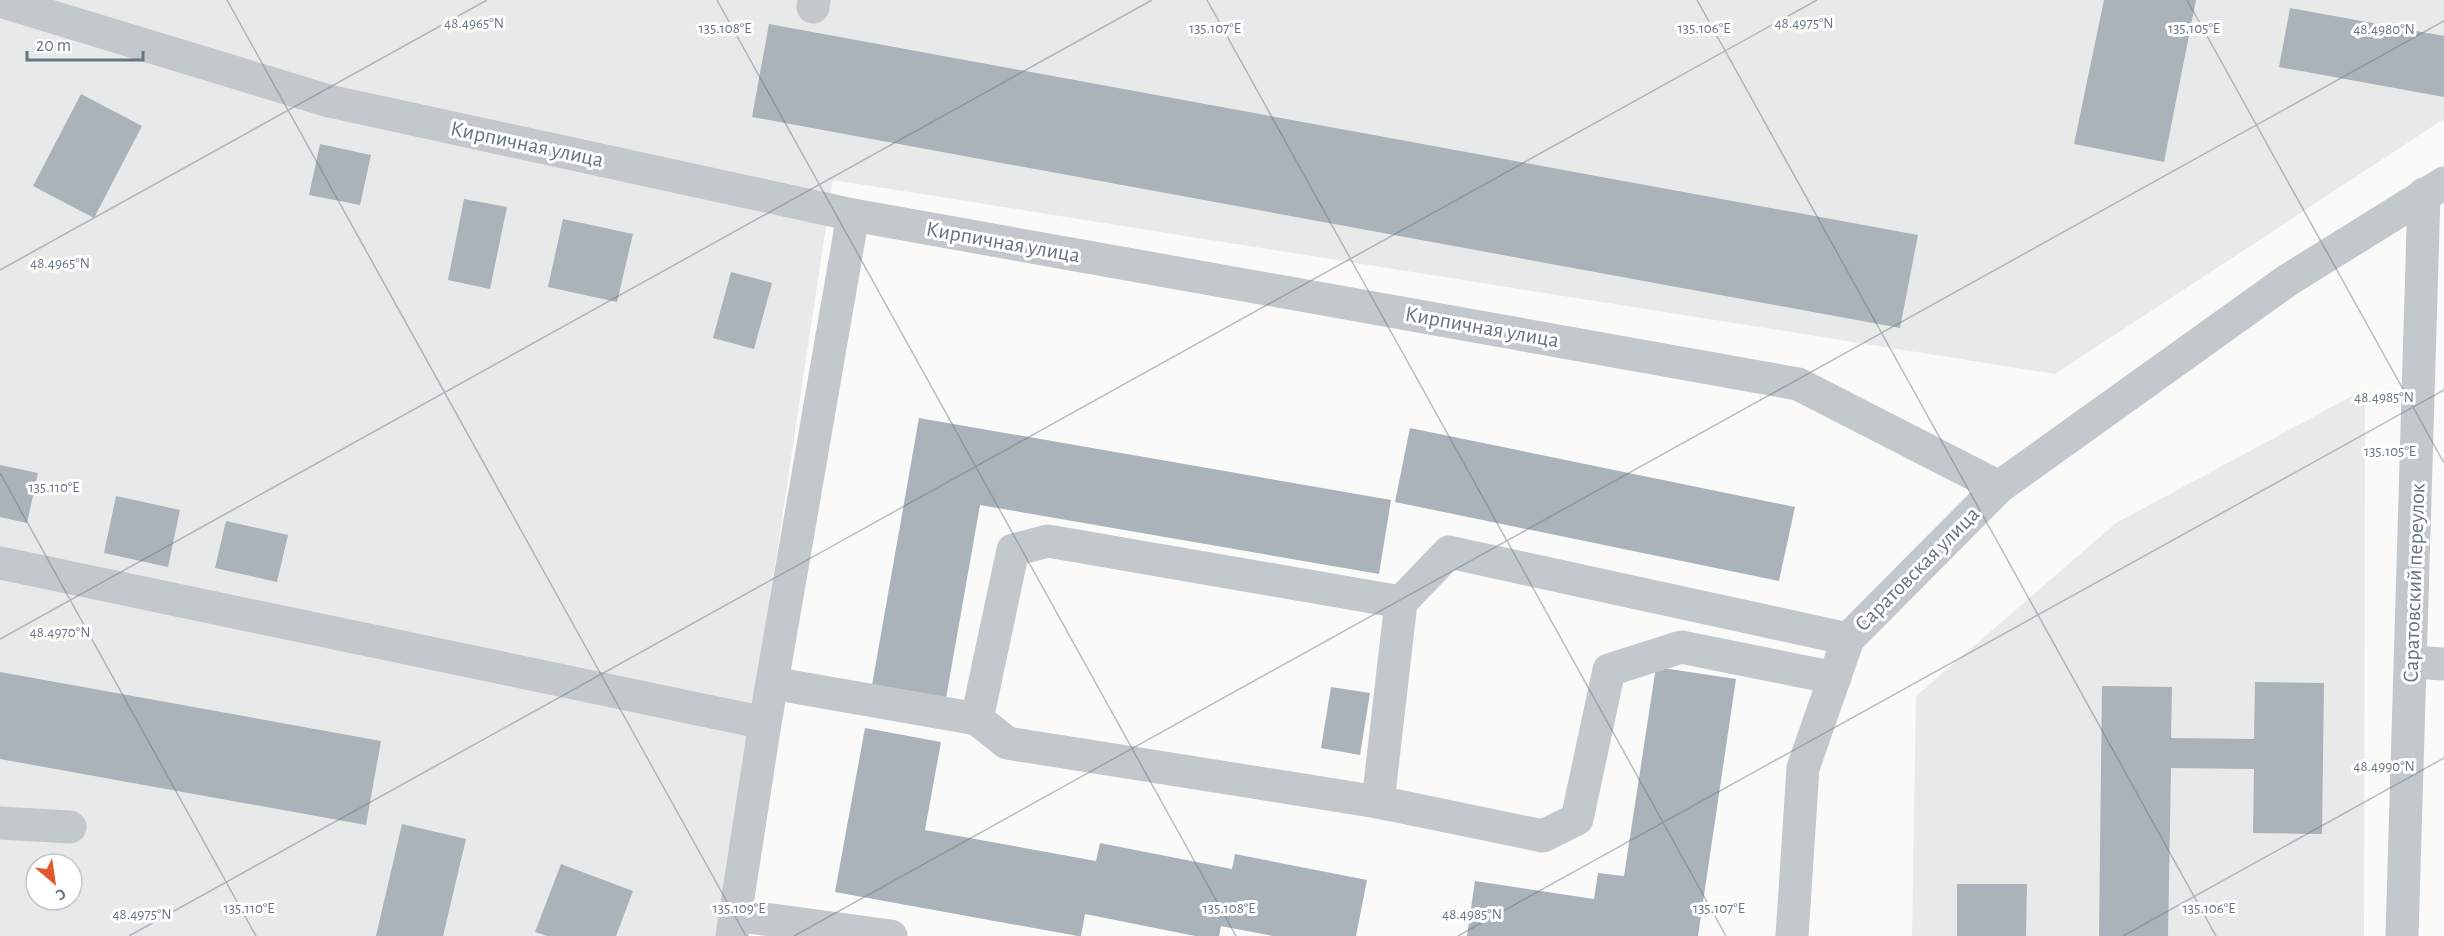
<svg xmlns="http://www.w3.org/2000/svg" width="2444" height="936" viewBox="0 0 2444 936" font-family="'Alegreya Sans',sans-serif">
<style>
.built{fill:#e8e9e9;fill-rule:evenodd}
.building{fill:#aab3b9}
.lines{fill:none;stroke-linecap:round;stroke-linejoin:round}
.minor{stroke:#c3c8cc;stroke-width:33}
.ticks{fill:none;stroke:#657683;stroke-width:1.5;stroke-opacity:0.45}
.labels{text-anchor:middle;dominant-baseline:central;stroke-width:6;stroke-linejoin:round;paint-order:stroke}
.street-label{font-size:22px;fill:#657683;stroke:#fff}
.ticks-label{font-size:15px;text-anchor:middle;fill:#657683;stroke:#fff;stroke-width:6;stroke-linejoin:round;paint-order:stroke}
</style>
<rect width="100%" height="100%" fill="#fafaf8"/>
<g class="built">
<path d="M0 0H2444V119L2055 374 833 180 719 936H0ZM36 864H72V900H36Z"/>
<polygon points="2365,389 2364,936 1912,936 1916,696 2116,523"/>
</g>
<g class="building">
<polygon points="2104,0 2196,0 2164,162 2074,144"/>
<polygon points="2290,8 2444,36 2444,97 2279,67"/>
<polygon points="769,24 1918,235 1900,328 752,117"/>
<polygon points="81,94 142,126 94,218 33,186"/>
<polygon points="320,144 371,155 360,205 309,195"/>
<polygon points="464,199 507,207 490,289 448,280"/>
<polygon points="563,219 633,234 617,302 548,287"/>
<polygon points="731,272 772,283 754,349 713,338"/>
<polygon points="919,418 1391,500 1379,574 980,505 946,698 872,685"/>
<polygon points="1410,428 1795,507 1779,581 1395,502"/>
<polygon points="0,465 38,473 27,523 0,517"/>
<polygon points="116,496 180,510 168,567 104,553"/>
<polygon points="226,521 288,535 277,582 215,568"/>
<polygon points="1656,667 1736,679 1698,936 1467,936 1475,881 1594,899 1598,873 1624,876"/>
<polygon points="0,672 381,741 366,825 0,759"/>
<polygon points="2255,682 2324,683 2322,834 2253,833 2254,769 2171,768 2168,936 2099,936 2102,686 2172,687 2171,738 2254,739"/>
<polygon points="1331,687 1370,693 1360,755 1321,748"/>
<polygon points="865,728 941,742 925,830 1096,861 1100,843 1232,869 1235,854 1367,880 1356,936 1273,936 1221,926 1219,936 1195,936 1085,914 1081,936 1078,936 835,892"/>
<polygon points="402,824 466,839 443,936 376,936"/>
<polygon points="561,864 633,891 616,936 547,936 535,932"/>
<polygon points="1957,884 2027,884 2026,936 1957,936"/>
</g>
<g class="lines">
<g class="minor">
<polyline points="0,1 329,101 853,215 1798,384 1999,487"/>
<polyline points="813,7 814,0"/>
<polyline points="0,563 765,723"/>
<polyline points="1401,602 1048,541 1013,550 977,719 1007,743 1378,802 1401,602 1449,552 1848,639"/>
<polyline points="2412,662 2444,664"/>
<polyline points="772,683 977,719"/>
<polyline points="1378,802 1543,836 1577,819 1609,670 1681,647 1835,678"/>
<polyline points="0,823 70,827"/>
<polyline points="734,915 891,936"/>
<polyline points="732,936 765,723 853,215"/>
<polyline points="1792,936 1803,768 1848,639 1999,487 2288,280 2444,183"/>
<polyline points="2402,936 2424,194"/>
</g>
</g>
<path class="ticks" d="M227 0 746 936M717 0 1236 936M1207 0 1726 936M1697 0 2216 936M2187 0 2444 463M0 270 487 0M0 473 256 936M0 639 1152 0M129 936 1817 0M794 936 2444 21M1458 936 2444 390M2123 936 2444 758"/>
<g class="labels">
<g class="street-label">
<text transform="translate(527 144) rotate(12)">Кирпичная улица</text>
<text transform="translate(1003 242) rotate(10)">Кирпичная улица</text>
<text transform="translate(1482 327) rotate(10)">Кирпичная улица</text>
<text transform="translate(1917 569) rotate(-45)">Саратовская улица</text>
<text transform="translate(2414 583) rotate(-88)">Саратовский переулок</text>
</g>
</g>
<g class="ticks-label">
<text x="474" y="28">48.4965°N</text>
<text x="1804" y="28">48.4975°N</text>
<text x="725" y="33">135.108°E</text>
<text x="1215" y="33">135.107°E</text>
<text x="1704" y="33">135.106°E</text>
<text x="2194" y="33">135.105°E</text>
<text x="2384" y="34">48.4980°N</text>
<text x="60" y="268">48.4965°N</text>
<text x="2384" y="402">48.4985°N</text>
<text x="2390" y="456">135.105°E</text>
<text x="54" y="492">135.110°E</text>
<text x="60" y="637">48.4970°N</text>
<text x="2384" y="771">48.4990°N</text>
<text x="249" y="913">135.110°E</text>
<text x="739" y="913">135.109°E</text>
<text x="1229" y="913">135.108°E</text>
<text x="1719" y="913">135.107°E</text>
<text x="2209" y="913">135.106°E</text>
<text x="142" y="919">48.4975°N</text>
<text x="1472" y="919">48.4985°N</text>
</g>
<g transform="translate(54 882) rotate(151)"><circle r="28" fill="#ffffff" stroke="#c1c8cd" stroke-width="1.5"/>
<path d="M0-4.5L10 22L0 15L-10 22Z" fill="#e4572e"/>
<text y="-9" font-size="16" font-weight="bold" text-anchor="middle" fill="#657683">С</text>
</g>
<path d="M27 51v9h116v-9" fill="none" stroke="#657683" stroke-width="3"/>
<text x="36" y="51" font-size="18" fill="#657683" stroke="#ffffff" stroke-width="4.5" paint-order="stroke">20 m</text>
</svg>
